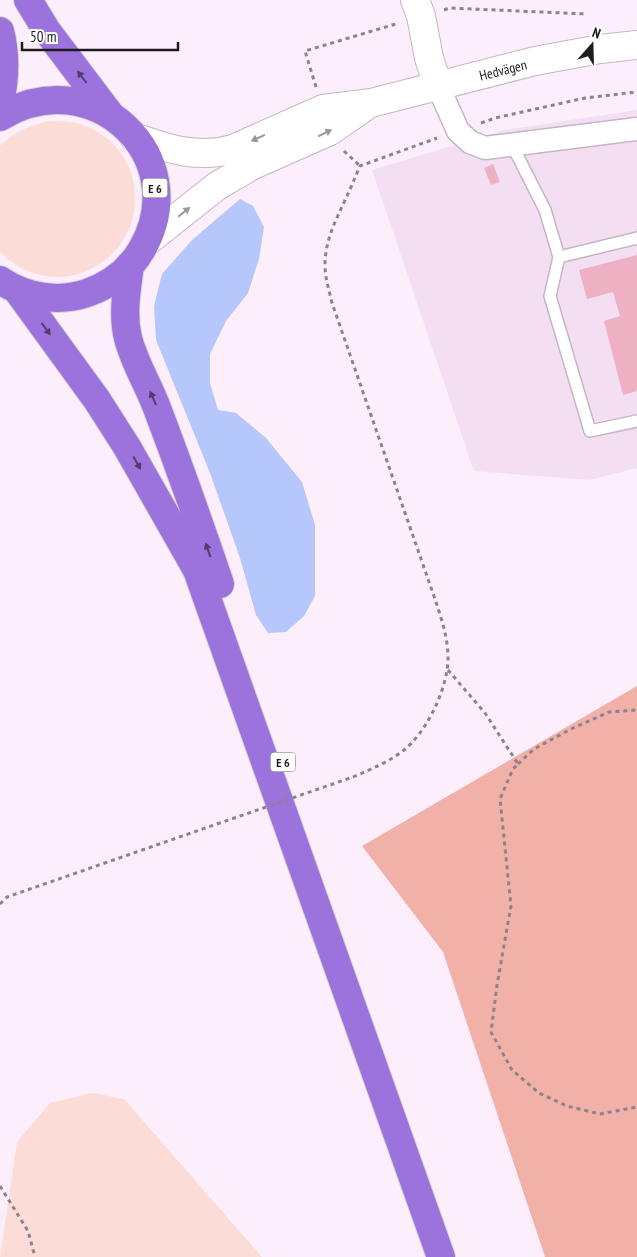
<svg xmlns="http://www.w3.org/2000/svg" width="637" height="1257" viewBox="0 0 637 1257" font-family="'PT Sans Narrow',sans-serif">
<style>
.built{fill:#f4dff2}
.green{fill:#fcdcd7}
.forest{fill:#f1b1a8}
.water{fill:#b6c7fb}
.building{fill:#eeb0c3}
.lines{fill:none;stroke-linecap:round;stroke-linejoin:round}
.lane-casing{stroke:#c4b6c3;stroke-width:14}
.street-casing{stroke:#c4b6c3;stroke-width:25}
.secondary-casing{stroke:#c4b6c3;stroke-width:30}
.highway-casing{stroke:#d7d6d6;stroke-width:30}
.path{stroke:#8d838c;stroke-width:3;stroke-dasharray:4 4;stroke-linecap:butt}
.lane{stroke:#fff;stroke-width:11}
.street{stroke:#fff;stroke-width:22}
.secondary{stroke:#fff;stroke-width:28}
.highway{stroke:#9c72dd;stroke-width:28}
.path-bridge{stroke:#8d838c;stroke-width:3;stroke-dasharray:4 4;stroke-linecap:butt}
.oneway{fill:#513d6a}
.oneway2{fill:#9a989a}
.labels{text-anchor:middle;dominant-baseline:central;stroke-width:4;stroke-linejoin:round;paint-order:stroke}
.shield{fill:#fff;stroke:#625f62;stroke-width:1}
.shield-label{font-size:12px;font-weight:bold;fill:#1f1a1e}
.street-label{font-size:14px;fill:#1f1a1e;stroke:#fff}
</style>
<rect width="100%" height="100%" fill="#fdeefb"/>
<polygon class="built" points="637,110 637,468 590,480 474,471 372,170 504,130"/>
<g class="green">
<path d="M49 121C59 121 69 121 79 124 143 142 155 226 101 263 88 272 74 277 58 277 35 277 16 268 0 252V146C14 132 30 125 49 121Z"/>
<polygon points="92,1093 124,1099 262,1257 0,1257 17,1142 50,1103"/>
</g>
<polygon class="forest" points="637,686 637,1257 545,1257 443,952 362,846"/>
<polygon class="water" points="240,199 253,206 264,227 259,259 248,293 226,321 210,354 210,383 218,410 236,413 266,438 302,482 315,525 315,596 304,616 286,632 268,633 256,615 240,558 210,473 156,340 154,306 162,274 192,240"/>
<g class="building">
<polygon points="493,164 500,182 491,185 484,168"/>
<polygon points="637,255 637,391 623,395 604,321 620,316 613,292 587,299 579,270"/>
</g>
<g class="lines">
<g class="lane-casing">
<g id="lane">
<polyline points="512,145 545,210 559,257 550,296 590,431 637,421"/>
<polyline points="559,257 637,238"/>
</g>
</g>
<g class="street-casing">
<polyline id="street" points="438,86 458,131 470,142 485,148 637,129"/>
</g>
<g class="secondary-casing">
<g id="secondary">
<polyline points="415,0 421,16 429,58 438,86"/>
<path d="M134 137C169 149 197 159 233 149L323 109 371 103 535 61 600 49 637 45"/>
<polyline points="145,243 217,186 253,165 330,131 366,106"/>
</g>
</g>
<g class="highway-casing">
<g id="highway">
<polyline points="28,0 47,31 109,113"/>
<path d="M0 31C6 54 5 80 0 103"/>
<path d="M0 117C92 60 195 157 142 249 130 270 110 285 87 293 58 303 25 297 0 280"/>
<path d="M130 265C127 289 122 314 128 338 134 362 148 384 157 408 179 466 200 525 220 584"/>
<polyline points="17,290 97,400 127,447 197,570 441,1257"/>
</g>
</g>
<g class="path">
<polyline points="444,10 449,8 587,14"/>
<polyline points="316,87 305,51 399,23"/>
<polyline points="481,123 495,118 585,98 637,92"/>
<polyline points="344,151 360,166"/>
<polyline points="448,670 485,713 518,764 513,769 500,799 511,906 497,985 491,1032 512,1070 539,1093 567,1106 600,1114 637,1107"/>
<polyline points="518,764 534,749 571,729 609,712 637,710"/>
<path d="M353 777C371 769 389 762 404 750 425 733 443 697 447 670 451 649 443 623 436 602L332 303C329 290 325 278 325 265 325 240 336 220 346 198 351 188 355 177 360 166L437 138"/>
<polyline points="0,904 7,897 217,824"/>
<polyline points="0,1186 28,1231 35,1257"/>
</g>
<use href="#lane" class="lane"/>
<use href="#street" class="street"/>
<use href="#secondary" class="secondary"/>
<use href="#highway" class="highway"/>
<polyline class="path-bridge" points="217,824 353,777"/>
</g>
<defs><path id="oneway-solid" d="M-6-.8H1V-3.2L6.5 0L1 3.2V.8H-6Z" transform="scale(1.25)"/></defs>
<g class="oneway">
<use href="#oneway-solid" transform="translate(82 77) rotate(-127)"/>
<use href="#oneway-solid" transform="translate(46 329) rotate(54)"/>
<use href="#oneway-solid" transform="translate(153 398) rotate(-114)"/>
<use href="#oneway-solid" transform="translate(137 463) rotate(60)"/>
<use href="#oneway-solid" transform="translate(208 550) rotate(-109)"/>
</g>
<g class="oneway2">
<use href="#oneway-solid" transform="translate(325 133) rotate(-26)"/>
<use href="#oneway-solid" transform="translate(258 138) rotate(156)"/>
<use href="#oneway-solid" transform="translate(184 212) rotate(-38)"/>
</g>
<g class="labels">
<g class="shield">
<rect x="142.5" y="178.5" width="25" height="19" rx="4"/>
<rect x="270.5" y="752.5" width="25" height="19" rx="4"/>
</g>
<g class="shield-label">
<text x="155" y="188">E 6</text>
<text x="283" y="762">E 6</text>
</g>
<g class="street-label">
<text transform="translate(503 70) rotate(-14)">Hedvägen</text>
</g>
</g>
<g transform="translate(592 45) rotate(20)" stroke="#ffffff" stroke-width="4" paint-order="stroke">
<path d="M0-4L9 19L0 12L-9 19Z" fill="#1f1a1e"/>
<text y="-8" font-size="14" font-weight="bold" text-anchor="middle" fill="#1f1a1e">N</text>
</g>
<path d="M22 42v8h156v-8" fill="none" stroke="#1f1a1e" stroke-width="2.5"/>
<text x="30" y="42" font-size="15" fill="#1f1a1e" stroke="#ffffff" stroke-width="4" paint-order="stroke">50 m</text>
</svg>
